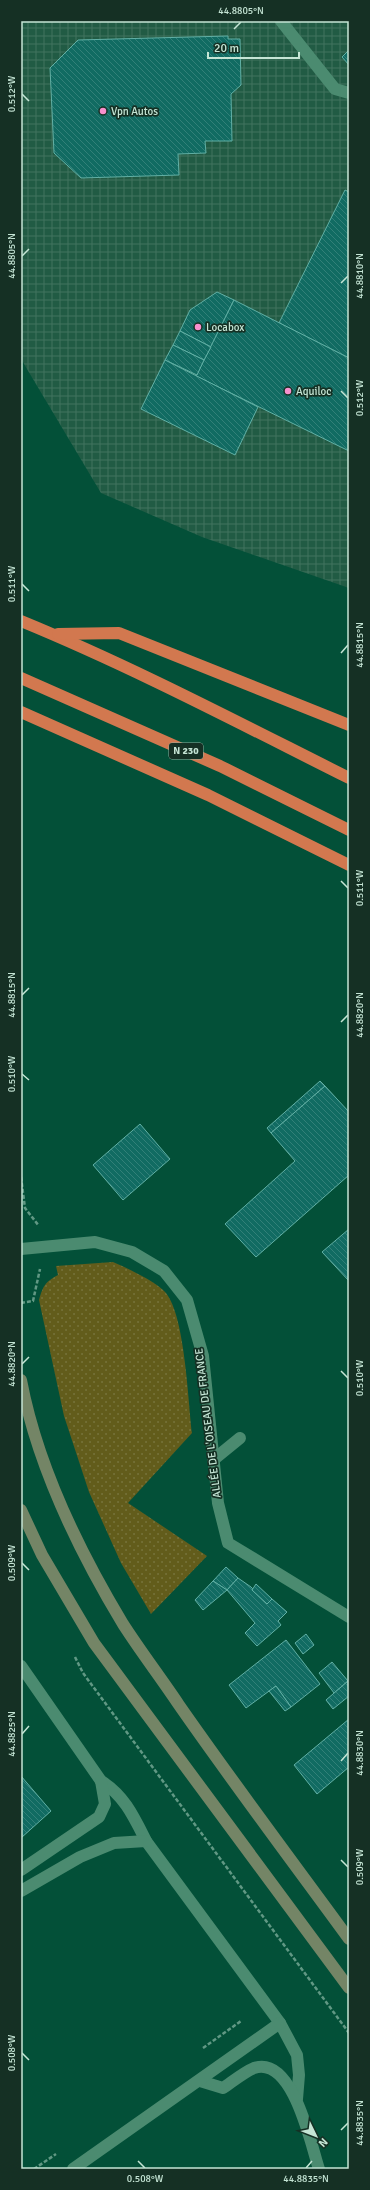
<svg xmlns="http://www.w3.org/2000/svg" width="370" height="2190" viewBox="0 0 370 2190" font-family="Signika,sans-serif">
<style>
.industrial{fill:url(#industrial-grid)}
.grass{fill:url(#grass-dots)}
.building{fill:url(#building-back-hatch);stroke:#61b0a5}
.lines{fill:none;stroke-linecap:round;stroke-linejoin:round}
.path{stroke:#619884;stroke-width:2.5;stroke-dasharray:4 2;stroke-linecap:butt}
.lane{stroke:#4b8b70;stroke-width:12}
.street{stroke:#4b8b70;stroke-width:12}
.secondary{stroke:#748566;stroke-width:12}
.highway{stroke:#d2784f;stroke-width:12}
.ticks{fill:none;stroke:#c5e5d5;stroke-width:1.5}
.poi-dot{fill:#f790cd;stroke:#153024;stroke-width:1.5}
.labels{text-anchor:middle;dominant-baseline:central;stroke-width:3.5;stroke-linejoin:round;paint-order:stroke}
.shield{fill:#153024;stroke:#90afa0;stroke-width:1}
.shield-label{font-size:10px;font-weight:bold;fill:#c5e5d5}
.poi-label{font-size:11px;fill:#c5e5d5;stroke:#153024;text-anchor:start}
.street-label{font-size:11px;fill:#c5e5d5;stroke:#153024}
.neatline{fill:none;stroke:#c5e5d5;stroke-width:1.5}
.ticks-label{font-size:10px;text-anchor:middle;fill:#c5e5d5}
</style>
<defs>
<pattern id="industrial-grid" width="8" height="8" patternUnits="userSpaceOnUse"><rect width="8" height="8" fill="#215b44"/><path d="M0 4h8M4 0v8" fill="none" stroke="#40725e"/></pattern>
<pattern id="grass-dots" width="8" height="8" patternUnits="userSpaceOnUse"><rect width="8" height="8" fill="#625c1b"/><path d="M2 2h.1M6 6h.1" fill="none" stroke="#77733b" stroke-width="1.8" stroke-linecap="round"/></pattern>
<pattern id="building-back-hatch" width="6" height="6" patternUnits="userSpaceOnUse"><rect width="6" height="6" fill="#116b62"/><path d="M-1 5l2 2M0 0l6 6M5-1l2 2" fill="none" stroke="#328078"/></pattern>
</defs>
<rect width="100%" height="100%" fill="#035038"/>
<polygon class="industrial" points="21,21 349,21 349,588 202,537 101,493 24,364 21,357"/>
<path class="grass" d="M113 1262C127 1268 157 1282 166 1293 185 1317 188 1400 192 1433L128 1503 207 1556 151 1614 121 1563 89 1492 64 1416 39 1300C43 1286 45 1282 58 1275L56 1266Z"/>
<g class="building">
<polygon points="228,36 228,39 240,39 241,85 231,94 232,141 205,141 206,153 178,154 179,175 81,178 54,153 50,68 78,40"/>
<polygon points="349,50 349,65 342,57"/>
<polygon points="345,190 349,192 349,358 279,323"/>
<polygon points="217,292 234,300 211,347 180,331 190,310"/>
<polygon points="234,300 349,358 349,451 196,376"/>
<polygon points="180,331 211,347 204,360 173,345"/>
<polygon points="173,345 204,360 197,375 165,360"/>
<polygon points="165,360 258,407 235,455 141,409"/>
<polygon points="320,1081 325,1086 271,1133 267,1128"/>
<polygon points="325,1086 349,1112 349,1175 256,1257 225,1224 295,1161 271,1133"/>
<polygon points="140,1124 170,1159 123,1200 93,1165"/>
<polygon points="349,1229 349,1281 322,1252"/>
<polygon points="226,1567 238,1578 227,1590 213,1581"/>
<polygon points="238,1578 251,1587 267,1604 272,1599 287,1612 278,1621 281,1625 257,1646 245,1633 255,1623 227,1590"/>
<polygon points="213,1581 227,1590 203,1610 195,1600"/>
<polygon points="256,1584 272,1599 267,1604 252,1590"/>
<polygon points="306,1634 314,1645 303,1654 295,1643"/>
<polygon points="286,1640 320,1684 291,1707 276,1686 246,1708 229,1685"/>
<polygon points="332,1662 348,1681 334,1693 319,1673"/>
<polygon points="348,1681 349,1696 333,1709 326,1700"/>
<polygon points="276,1686 291,1707 285,1711 269,1691"/>
<polygon points="349,1719 349,1767 317,1794 294,1765"/>
<polygon points="21,1776 51,1811 21,1838"/>
</g>
<g class="lines">
<g class="path">
<polyline points="21,1177 25,1208 39,1226"/>
<polyline points="21,1303 33,1301 40,1269"/>
<polyline points="75,1657 83,1673 349,2033"/>
<polyline points="203,2048 241,2021"/>
<polyline points="34,2169 56,2154"/>
</g>
<g class="lane">
<polyline points="213,1460 240,1438"/>
<path d="M21 1666 101 1781C124 1795 134 1817 146 1841L280 2023 297 2055 299 2075 297 2099"/>
<polyline points="21,1870 99,1817 105,1804 101,1781"/>
<polyline points="21,1891 80,1857 114,1843 146,1841"/>
<path d="M200 2081 223 2088C232 2082 244 2072 254 2068 293 2055 311 2145 319 2169"/>
<polyline points="73,2169 280,2023"/>
</g>
<g class="street">
<polyline points="281,21 335,89 349,93"/>
<polyline points="21,1249 95,1242 132,1252 164,1271 187,1300 203,1356 218,1503 228,1543 349,1617"/>
</g>
<g class="secondary">
<path d="M21 1380C37 1465 79 1551 123 1624 141 1652 161 1678 179 1705 234 1784 292 1861 349 1939"/>
<polyline points="21,1510 42,1555 94,1643 349,1988"/>
</g>
<g class="highway">
<path d="M21 621C133 667 241 724 349 778"/>
<polyline points="58,634 119,633 349,725"/>
<polyline points="21,678 220,766 349,830"/>
<polyline points="21,712 208,795 349,865"/>
</g>
</g>
<path class="ticks" d="M234 29 241 22M22 94 29 101M22 256 29 249M341 283 348 276M341 391 348 398M22 584 29 591M341 653 348 645M341 881 348 888M22 995 29 988M341 1022 348 1015M22 1074 29 1080M22 1364 29 1357M341 1371 348 1378M22 1563 29 1570M22 1734 29 1726M341 1761 348 1753M341 1860 348 1867M22 2053 29 2060M341 2130 348 2123M138 2161 145 2168M306 2168 312 2161"/>
<g class="poi-dot">
<circle cx="103" cy="111" r="4"/>
<circle cx="198" cy="327" r="4"/>
<circle cx="288" cy="391" r="4"/>
</g>
<g class="labels">
<rect class="shield" x="169" y="743" width="34" height="16" rx="3"/>
<g class="shield-label">
<text x="186" y="751">N 230</text>
</g>
<g class="poi-label">
<text x="111" y="111">Vpn Autos</text>
<text x="206" y="327">Locabox</text>
<text x="296" y="391">Aquiloc</text>
</g>
<g class="street-label">
<text transform="translate(208 1423) rotate(-97)">ALLÉE DE L'OISEAU DE FRANCE</text>
</g>
</g>
<rect width="370" height="2190" fill="none" stroke="#153024" stroke-width="44"/>
<g transform="translate(316 2136) rotate(133)" stroke="#153024" stroke-width="3" paint-order="stroke">
<path d="M0-3L7 15L0 10L-7 15Z" fill="#c5e5d5"/>
<text y="-6" font-size="11" font-weight="bold" text-anchor="middle" fill="#c5e5d5">N</text>
</g>
<path d="M208 52v6h91v-6" fill="none" stroke="#c5e5d5" stroke-width="2"/>
<text x="214" y="52" font-size="12" fill="#c5e5d5" stroke="#153024" stroke-width="3" paint-order="stroke">20 m</text>
<rect x="22" y="22" width="326" height="2146" class="neatline"/>
<g class="ticks-label">
<text x="241" y="14">44.8805°N</text>
<text transform="translate(11 94) rotate(-90)" y="4">0.512°W</text>
<text transform="translate(11 256) rotate(-90)" y="4">44.8805°N</text>
<text transform="translate(359 276) rotate(-90)" y="4">44.8810°N</text>
<text transform="translate(359 398) rotate(-90)" y="4">0.512°W</text>
<text transform="translate(11 584) rotate(-90)" y="4">0.511°W</text>
<text transform="translate(359 645) rotate(-90)" y="4">44.8815°N</text>
<text transform="translate(359 888) rotate(-90)" y="4">0.511°W</text>
<text transform="translate(11 995) rotate(-90)" y="4">44.8815°N</text>
<text transform="translate(359 1015) rotate(-90)" y="4">44.8820°N</text>
<text transform="translate(11 1074) rotate(-90)" y="4">0.510°W</text>
<text transform="translate(11 1364) rotate(-90)" y="4">44.8820°N</text>
<text transform="translate(359 1378) rotate(-90)" y="4">0.510°W</text>
<text transform="translate(11 1563) rotate(-90)" y="4">0.509°W</text>
<text transform="translate(11 1734) rotate(-90)" y="4">44.8825°N</text>
<text transform="translate(359 1753) rotate(-90)" y="4">44.8830°N</text>
<text transform="translate(359 1867) rotate(-90)" y="4">0.509°W</text>
<text transform="translate(11 2053) rotate(-90)" y="4">0.508°W</text>
<text transform="translate(359 2123) rotate(-90)" y="4">44.8835°N</text>
<text x="145" y="2182">0.508°W</text>
<text x="306" y="2182">44.8835°N</text>
</g>
</svg>
